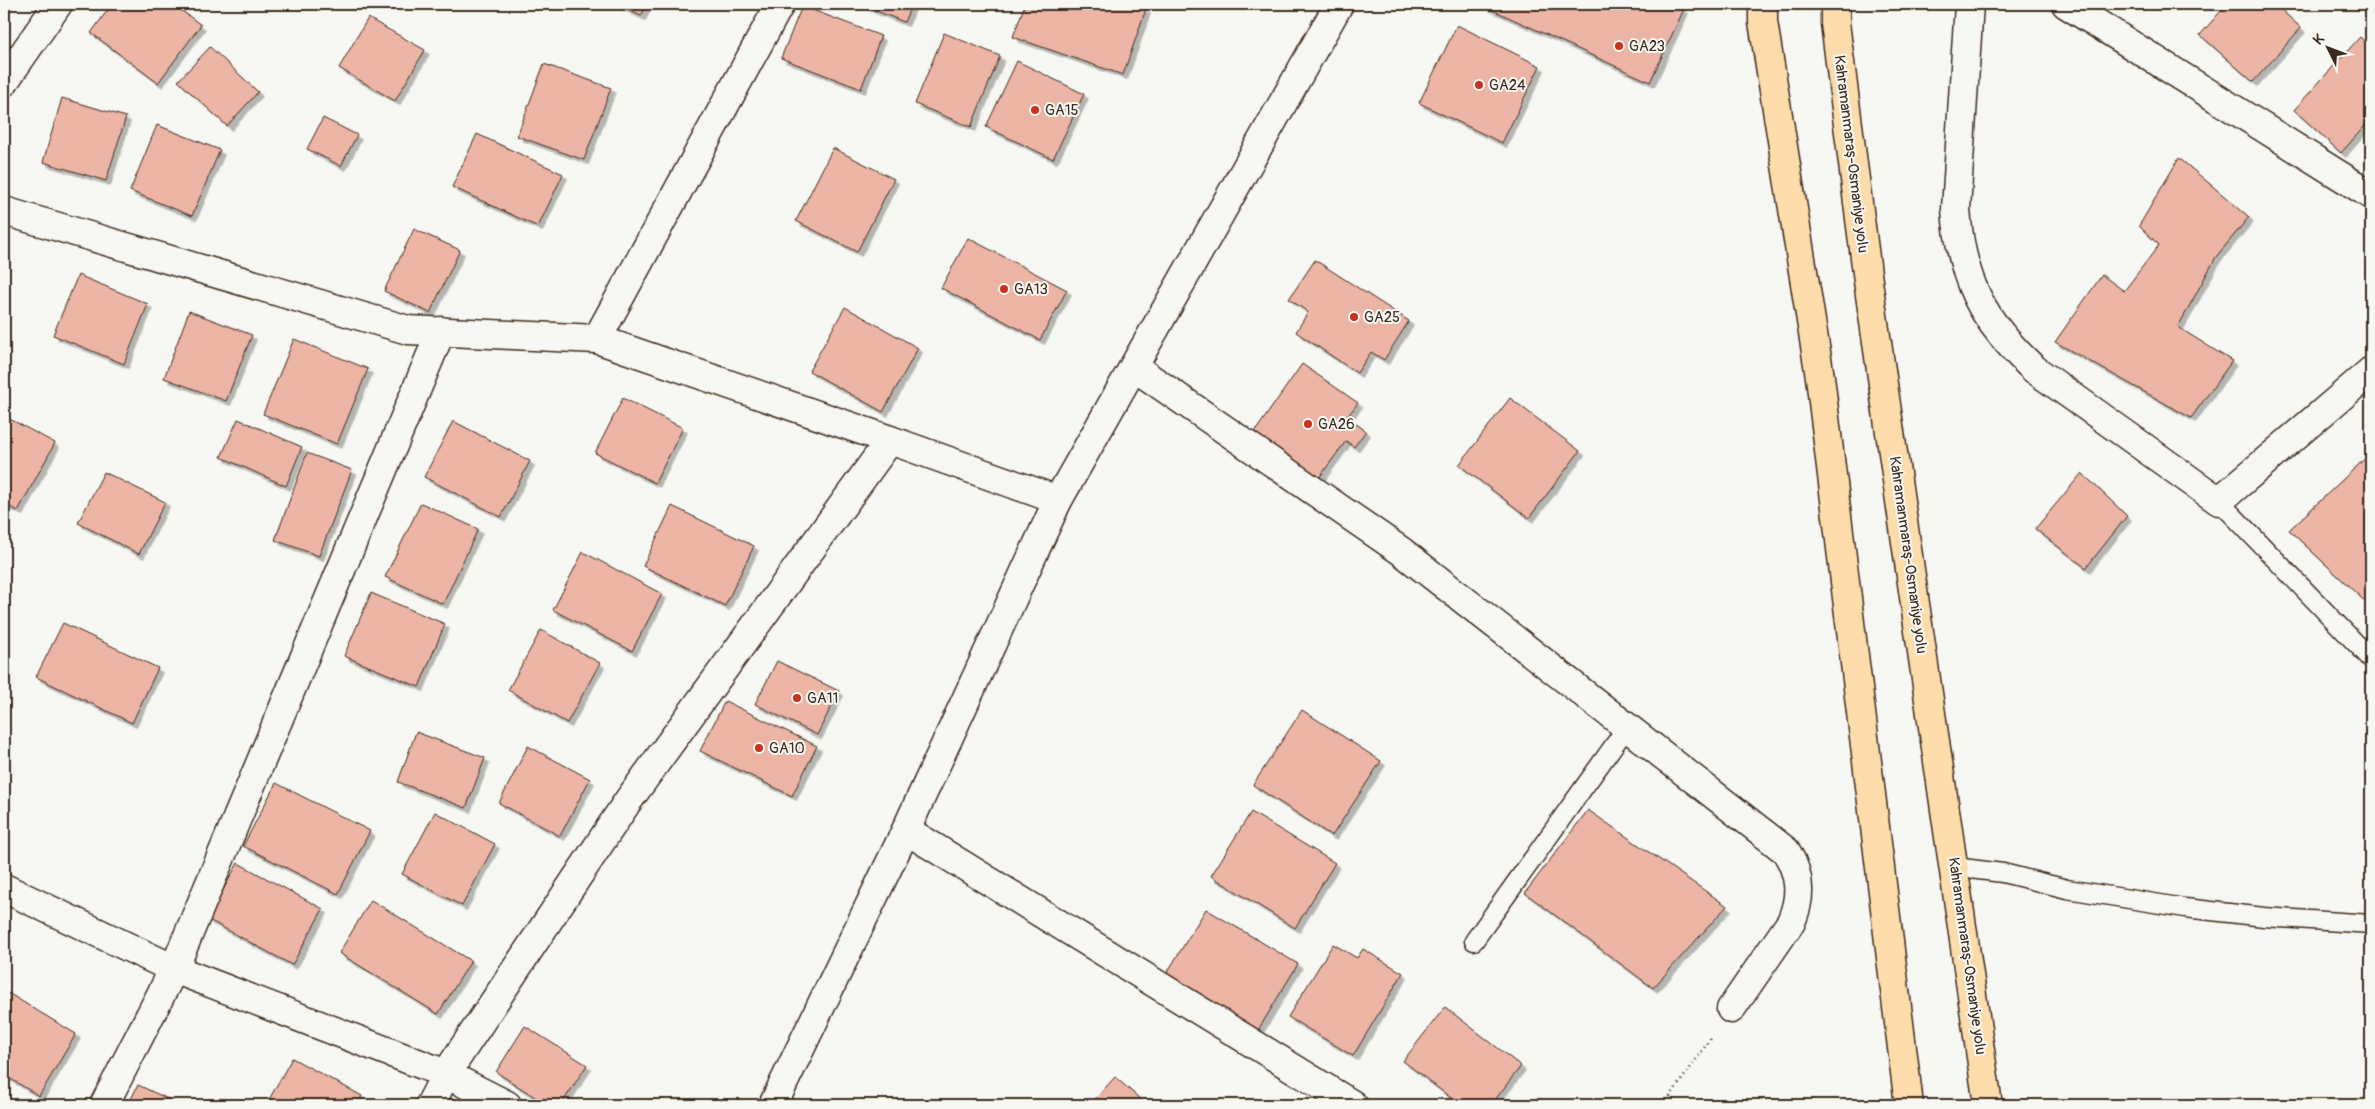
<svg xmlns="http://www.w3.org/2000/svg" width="2375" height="1109" viewBox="0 0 2375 1109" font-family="Pangolin,sans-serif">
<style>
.building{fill:#ecb4a4;stroke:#3b2a1e;filter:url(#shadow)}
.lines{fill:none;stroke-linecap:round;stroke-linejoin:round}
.lane-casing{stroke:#3b2a1e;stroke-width:21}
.street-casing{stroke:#3b2a1e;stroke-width:31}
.secondary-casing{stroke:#3b2a1e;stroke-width:31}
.highway-casing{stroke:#3b2a1e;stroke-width:31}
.path{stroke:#3b2a1e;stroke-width:3;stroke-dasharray:1 4;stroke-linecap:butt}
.lane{stroke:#f6f6f2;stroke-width:18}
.street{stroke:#f6f6f2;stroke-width:28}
.secondary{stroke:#f6f6f2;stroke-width:28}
.highway{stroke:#fddcac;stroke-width:28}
.poi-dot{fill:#c8321e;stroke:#f6f6f2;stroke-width:2}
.labels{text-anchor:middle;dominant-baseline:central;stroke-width:4;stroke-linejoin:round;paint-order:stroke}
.poi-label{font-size:15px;fill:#3b2a1e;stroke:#f6f6f2;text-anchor:start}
.street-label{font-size:15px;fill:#3b2a1e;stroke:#f6f6f2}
</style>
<defs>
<filter id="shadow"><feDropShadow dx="4.5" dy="4.5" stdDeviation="0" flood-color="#0004"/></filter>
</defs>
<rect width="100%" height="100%" fill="#f6f6f2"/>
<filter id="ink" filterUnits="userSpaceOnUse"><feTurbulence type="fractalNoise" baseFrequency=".02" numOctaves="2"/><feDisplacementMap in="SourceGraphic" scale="10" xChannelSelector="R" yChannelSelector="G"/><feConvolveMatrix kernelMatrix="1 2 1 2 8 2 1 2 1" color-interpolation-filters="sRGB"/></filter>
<g filter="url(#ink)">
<g class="building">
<polygon points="112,4 173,4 201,25 158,83 91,33"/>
<polygon points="615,4 647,4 641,16"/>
<polygon points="859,4 912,4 904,22"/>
<polygon points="1025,4 1131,4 1146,9 1123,75 1013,37"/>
<polygon points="1485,4 1673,4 1684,9 1650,82 1484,6"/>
<polygon points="2227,4 2275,4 2301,28 2253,82 2200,35"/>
<polygon points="802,6 881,36 861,89 781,58"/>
<polygon points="368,18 425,50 395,101 339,68"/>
<polygon points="1457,25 1540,66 1502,143 1419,103"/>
<polygon points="944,33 1000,56 971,127 915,104"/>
<polygon points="2360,37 2371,47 2371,119 2341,153 2294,110"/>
<polygon points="210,47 258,92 227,126 178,81"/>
<polygon points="1017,61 1084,94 1053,159 986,127"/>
<polygon points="544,64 611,88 584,160 517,136"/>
<polygon points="62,98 126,117 106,181 43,162"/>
<polygon points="323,118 357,135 341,166 307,149"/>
<polygon points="157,125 220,150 192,216 130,191"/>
<polygon points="477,134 563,174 538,227 452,187"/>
<polygon points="833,148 894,179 857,252 796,221"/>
<polygon points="2179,158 2249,217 2216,257 2178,327 2232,361 2191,418 2055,342 2102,275 2124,291 2159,245 2139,226"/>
<polygon points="414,229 460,250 430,313 384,291"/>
<polygon points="968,238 1067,290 1040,340 941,288"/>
<polygon points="1315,260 1409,321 1384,360 1371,352 1357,373 1296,332 1308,312 1289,299"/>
<polygon points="78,275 148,304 124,364 53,335"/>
<polygon points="845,307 918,348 883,412 809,371"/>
<polygon points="189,311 252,335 226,401 164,378"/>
<polygon points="294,339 368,369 337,444 263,414"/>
<polygon points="1302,364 1358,403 1347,417 1366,431 1354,447 1346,441 1316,482 1252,436"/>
<polygon points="623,398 683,428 655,483 595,453"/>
<polygon points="1510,398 1580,451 1529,518 1459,465"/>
<polygon points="4,416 55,443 18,511 4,504"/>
<polygon points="238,419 302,447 286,486 221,457"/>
<polygon points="453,421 530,461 501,517 424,477"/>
<polygon points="307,453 352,470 319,556 275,540"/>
<polygon points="2371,453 2371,607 2289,530"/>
<polygon points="104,472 165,502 139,554 78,523"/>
<polygon points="2082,473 2127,516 2086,568 2035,529"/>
<polygon points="421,503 478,529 443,604 385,577"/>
<polygon points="672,506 754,546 725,606 643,566"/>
<polygon points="583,552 662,594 632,651 553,610"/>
<polygon points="371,593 445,624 419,687 344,656"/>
<polygon points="63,623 158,668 132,723 36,677"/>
<polygon points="541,630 600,663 567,723 508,690"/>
<polygon points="777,661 839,691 817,735 755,704"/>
<polygon points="725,701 817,746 792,796 700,751"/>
<polygon points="1302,710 1381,761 1332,836 1253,785"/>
<polygon points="416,732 485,758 466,808 398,782"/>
<polygon points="528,746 590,779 560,836 499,803"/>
<polygon points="276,783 370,831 338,894 243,846"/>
<polygon points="1588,810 1727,906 1653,988 1525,893"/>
<polygon points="435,812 495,844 462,906 402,874"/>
<polygon points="1251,812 1335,863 1295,928 1211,876"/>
<polygon points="238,863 323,909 292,965 207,919"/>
<polygon points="371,900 471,961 438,1014 339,953"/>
<polygon points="1206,909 1298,964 1254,1037 1162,981"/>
<polygon points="1333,944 1357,958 1363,949 1403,973 1353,1056 1288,1017"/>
<polygon points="8,993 76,1034 39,1096 4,1075 4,1000"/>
<polygon points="1445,1007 1521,1066 1491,1105 1460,1105 1403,1061"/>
<polygon points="525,1026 587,1065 561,1105 547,1105 496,1072"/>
<polygon points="292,1058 362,1096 357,1105 266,1105"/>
<polygon points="1115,1077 1147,1105 1090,1105"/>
<polygon points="138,1085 181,1105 128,1105"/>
</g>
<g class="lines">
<g class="lane-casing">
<g id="lane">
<polyline points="2219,501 2371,659"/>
<polyline points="1954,867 2003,873 2067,889 2185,908 2264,917 2371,924"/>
<polyline points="1474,941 1627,727"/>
</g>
</g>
<g class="street-casing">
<g id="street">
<path d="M1969 4 1956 209C1961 280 1982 321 2034 369L2219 501 2371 371"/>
<polyline points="2066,4 2371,195"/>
<polyline points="4,82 58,4"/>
<polyline points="4,211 408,330 597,339 890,440"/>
<polyline points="597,339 780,4"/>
<path d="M1134 367 1401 551 1786 851C1801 875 1802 897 1791 922L1731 1009"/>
<polyline points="906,830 1353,1105"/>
<polyline points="4,888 174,969 446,1074 507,1105"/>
<polyline points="104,1105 174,969 441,331"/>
<polyline points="430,1105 446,1074 628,801 890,440 1058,500"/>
</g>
</g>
<g class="secondary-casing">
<polyline id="secondary" points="773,1105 906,830 1058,500 1339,4"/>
</g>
<g class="highway-casing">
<g id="highway">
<polyline points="1763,4 1763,22 1820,377 1909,1105"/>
<polyline points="1835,4 1835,23 1868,281 1988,1105"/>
</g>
</g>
<polyline class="path" points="1664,1105 1711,1038"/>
<use href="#lane" class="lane"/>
<use href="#street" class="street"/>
<use href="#secondary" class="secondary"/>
<use href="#highway" class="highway"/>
</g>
</g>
<g class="poi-dot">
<circle cx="1619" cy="46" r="5"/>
<circle cx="1479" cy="85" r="5"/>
<circle cx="1035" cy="110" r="5"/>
<circle cx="1004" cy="289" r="5"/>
<circle cx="1354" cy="317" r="5"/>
<circle cx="1308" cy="424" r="5"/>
<circle cx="797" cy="698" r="5"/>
<circle cx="759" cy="748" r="5"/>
</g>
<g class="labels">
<g class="poi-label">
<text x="1629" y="46">GA23</text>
<text x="1489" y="85">GA24</text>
<text x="1045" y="110">GA15</text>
<text x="1014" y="289">GA13</text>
<text x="1364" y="317">GA25</text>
<text x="1318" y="424">GA26</text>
<text x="807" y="698">GA11</text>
<text x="769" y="748">GA10</text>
</g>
<g class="street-label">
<text transform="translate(1851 154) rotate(83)">Kahramanmaraş-Osmaniye yolu</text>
<text transform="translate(1908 555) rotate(82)">Kahramanmaraş-Osmaniye yolu</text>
<text transform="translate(1967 956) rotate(82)">Kahramanmaraş-Osmaniye yolu</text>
</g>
</g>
<rect width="2375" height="1109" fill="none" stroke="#f6f6f2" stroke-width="20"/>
<rect x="10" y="10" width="2355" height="1089" fill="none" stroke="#3b2a1e" stroke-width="2" filter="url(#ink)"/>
<g transform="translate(2328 48) rotate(312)" stroke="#f6f6f2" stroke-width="4" paint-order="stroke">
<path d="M0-4L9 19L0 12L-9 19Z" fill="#3b2a1e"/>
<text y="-8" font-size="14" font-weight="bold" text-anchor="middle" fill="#3b2a1e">K</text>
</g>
</svg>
